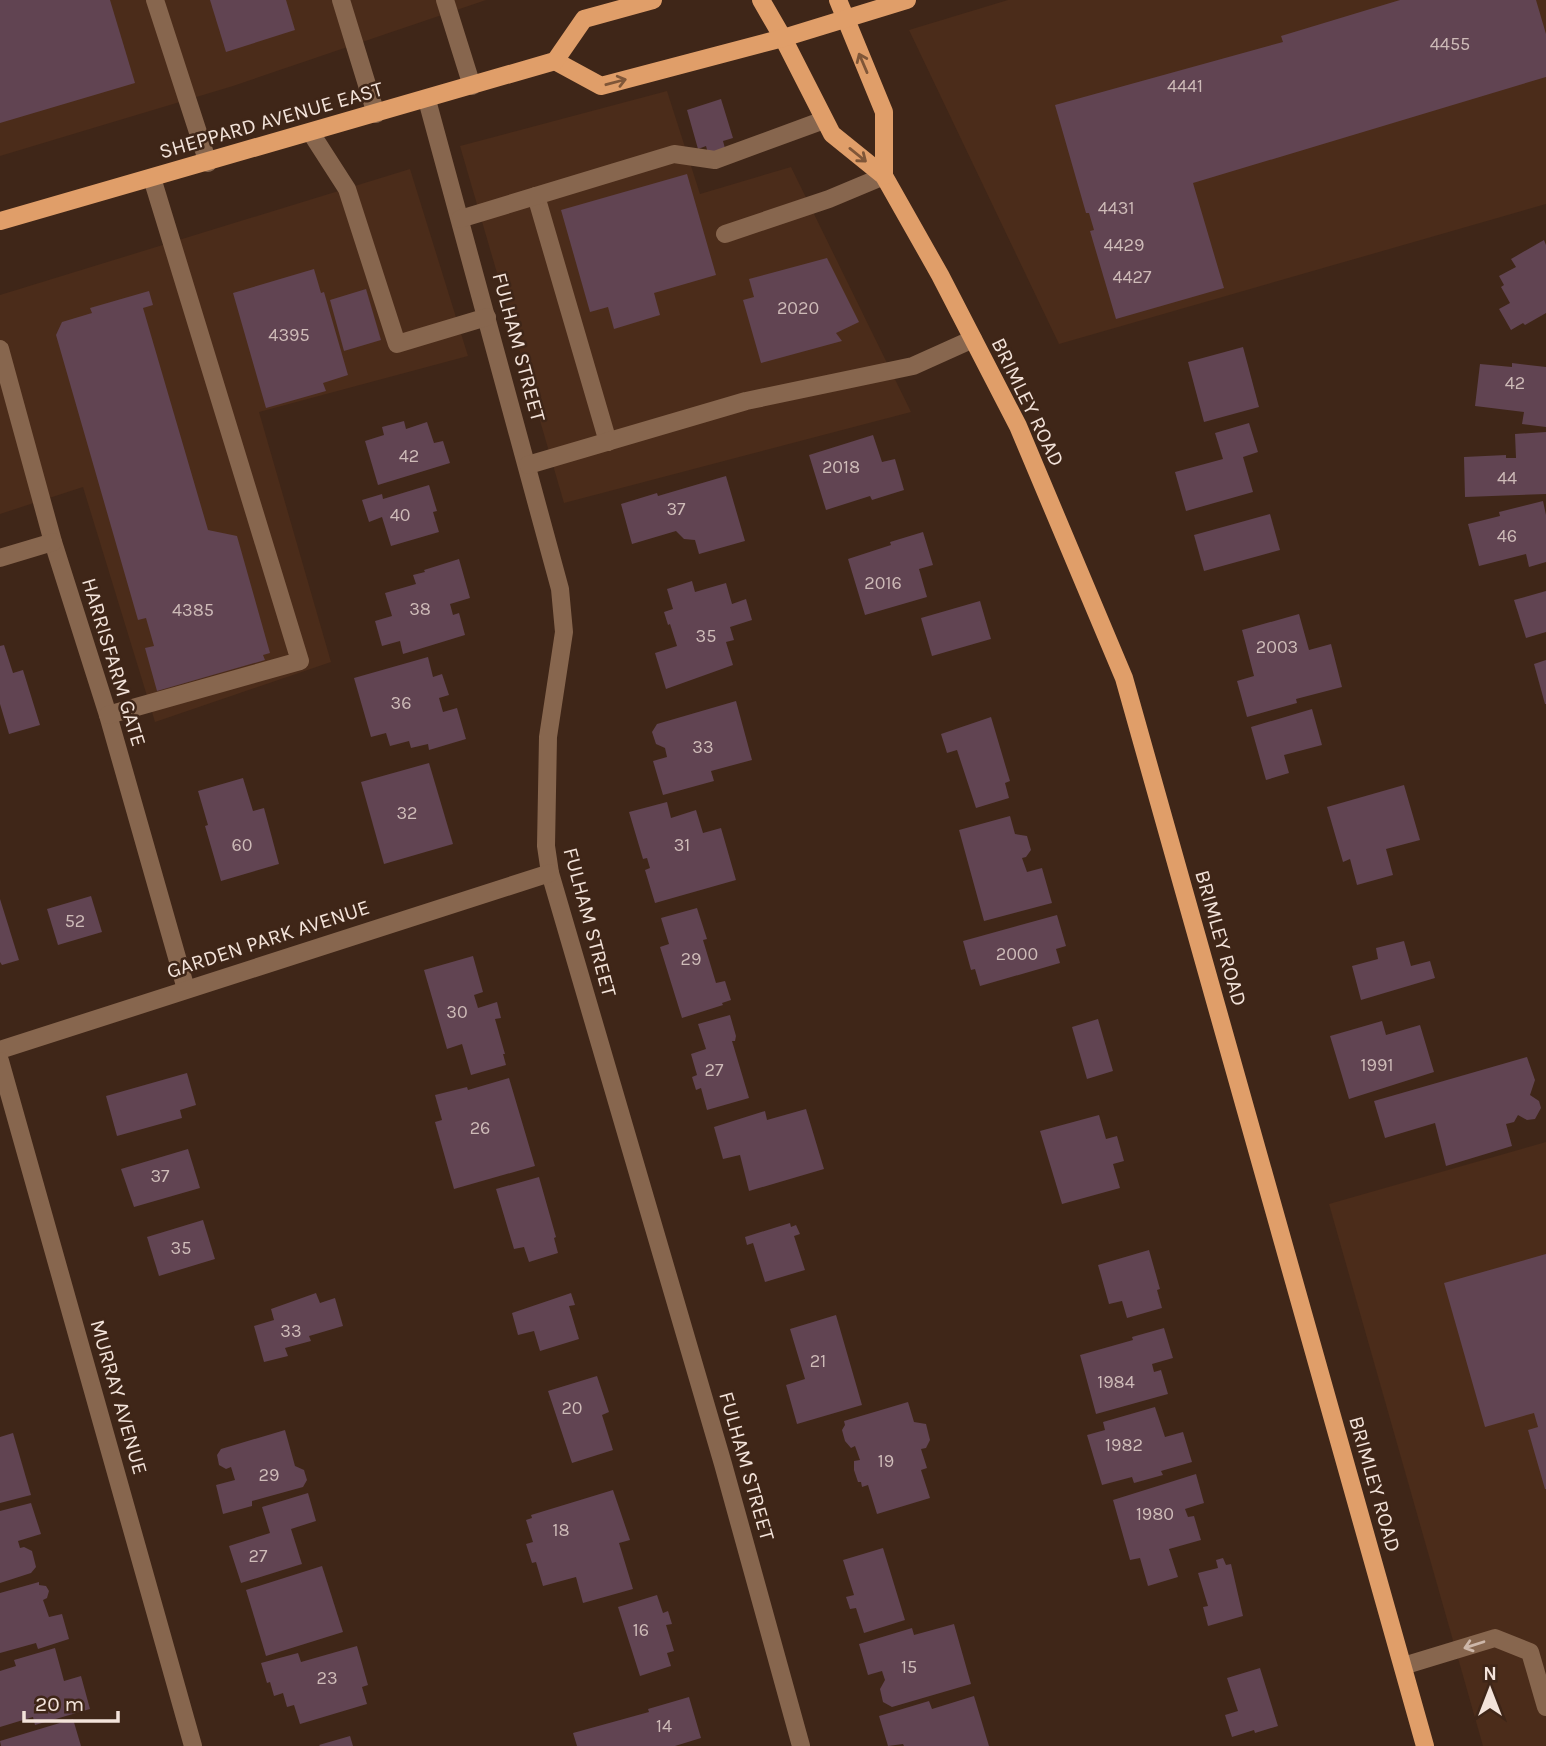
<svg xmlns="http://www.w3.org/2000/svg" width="1546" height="1746" viewBox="0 0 1546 1746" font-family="Karla,sans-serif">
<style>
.built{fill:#4b2c1a}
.building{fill:#614452}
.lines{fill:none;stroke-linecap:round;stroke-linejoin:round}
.minor{stroke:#87664e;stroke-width:18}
.major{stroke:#e09e69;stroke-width:18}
.oneway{stroke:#7f5638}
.oneway2{stroke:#cdb7a9}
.labels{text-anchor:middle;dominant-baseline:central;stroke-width:5;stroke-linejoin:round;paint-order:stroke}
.number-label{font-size:18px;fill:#cebbb8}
.street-label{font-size:21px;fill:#f3e3da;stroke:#3f2618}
</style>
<rect width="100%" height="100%" fill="#3f2618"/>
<g class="built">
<polygon points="0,0 486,0 233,86 0,156"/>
<polygon points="1008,0 1546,0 1546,204 1059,344 909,30"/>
<polygon points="667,91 700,194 791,167 911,412 564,503 460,146"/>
<polygon points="410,169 468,356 259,412 331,662 155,722 83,487 0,514 0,295"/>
<polygon points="1546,1142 1546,1746 1483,1746 1329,1204"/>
</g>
<g class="building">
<polygon points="0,0 110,0 135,83 0,123"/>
<polygon points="210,0 286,0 295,30 226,52"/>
<polygon points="1400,0 1536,0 1546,34 1546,77 1193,183 1224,288 1116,319 1090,231 1094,230 1089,213 1086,213 1055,105 1283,42 1281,36"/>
<polygon points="721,99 733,138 723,141 726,152 709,157 706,146 698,149 687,110"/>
<polygon points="687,174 716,275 654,293 660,315 614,329 608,307 590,312 561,210"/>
<polygon points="1544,240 1546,245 1546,313 1525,325 1523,323 1511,330 1499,309 1510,303 1501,287 1504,285 1499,276 1516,267 1511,259"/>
<polygon points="827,258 859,322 836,333 842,341 761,363 743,300 754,297 749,279"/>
<polygon points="314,269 321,293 324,292 348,375 323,383 326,391 266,408 233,293"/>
<polygon points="366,289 381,340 344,351 330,300"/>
<polygon points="149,291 153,305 143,308 208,530 237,536 270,653 263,655 265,660 157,691 145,648 154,646 146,618 138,620 56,335 62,322 92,313 90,308"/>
<polygon points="1243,347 1259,407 1204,422 1188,362"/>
<polygon points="1512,363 1546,367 1546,427 1522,424 1524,412 1475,406 1480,364 1512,367"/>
<polygon points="404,421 406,429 427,422 434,443 443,441 450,463 378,485 365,441 384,435 382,427"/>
<polygon points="1249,423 1258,452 1243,457 1253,492 1186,511 1175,472 1223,459 1215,433"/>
<polygon points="1546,432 1546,494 1465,497 1464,457 1506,455 1506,458 1516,458 1515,434"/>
<polygon points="873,435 882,462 895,459 904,490 872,500 870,496 826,510 809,455"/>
<polygon points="726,476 745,541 699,554 695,540 684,539 676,531 632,544 621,504 657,493 658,496"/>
<polygon points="429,485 437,511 433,512 439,532 391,546 382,517 369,522 362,500 382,494 383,499"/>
<polygon points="1543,501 1546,515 1546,562 1529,567 1526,554 1479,566 1468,524 1500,516 1499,512"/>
<polygon points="1270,514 1280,550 1204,571 1194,535"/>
<polygon points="923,532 933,565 919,569 927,597 865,615 848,559 891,545 890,542"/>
<polygon points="459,559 470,598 450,604 453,615 459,613 465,635 403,654 400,641 382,646 375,621 392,616 385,593 416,584 413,575 425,572 424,570"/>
<polygon points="692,581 695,592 726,583 732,604 746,599 752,620 730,627 734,640 726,642 733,665 666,689 655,653 677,646 670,624 668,625 664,612 673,609 667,589"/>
<polygon points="1546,591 1546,632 1526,638 1514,600"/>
<polygon points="980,601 991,639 932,656 921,618"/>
<polygon points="1299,614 1309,650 1331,644 1342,687 1296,699 1297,703 1247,717 1237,681 1254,676 1242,630"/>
<polygon points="4,645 13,673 23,670 40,725 9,734 0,704 0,646"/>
<polygon points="428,657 433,677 442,674 449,695 439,698 443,712 457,708 466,739 429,750 428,744 411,748 409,741 390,746 386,733 371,737 354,678"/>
<polygon points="1546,660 1546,704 1545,704 1534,664"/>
<polygon points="736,701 752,760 711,771 714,781 663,795 653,761 667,757 665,748 656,744 652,732 657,724"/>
<polygon points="1312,709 1322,745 1284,755 1289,773 1266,780 1251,727"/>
<polygon points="991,717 1010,781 1005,783 1009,798 976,808 957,750 947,753 941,734"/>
<polygon points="429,763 453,844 384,864 361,782"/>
<polygon points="243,778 253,811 264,808 279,864 221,881 205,826 208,825 198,791"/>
<polygon points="1404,785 1420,840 1386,849 1393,875 1357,885 1350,859 1343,862 1327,807"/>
<polygon points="667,802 671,818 696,810 703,833 721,828 736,880 655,903 645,870 650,868 647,858 643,859 629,812"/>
<polygon points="1010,816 1015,834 1027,836 1031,850 1026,857 1022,858 1027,872 1042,868 1052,903 984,921 959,830"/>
<polygon points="91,896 102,932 58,945 47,909"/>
<polygon points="0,899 19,960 2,965 0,962"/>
<polygon points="697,908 707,939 703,940 716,983 725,981 731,1000 722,1003 723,1005 682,1018 660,947 669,944 661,918"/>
<polygon points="1057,915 1066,946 1056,949 1060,963 980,986 975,969 971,970 963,941"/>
<polygon points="1404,941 1411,966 1430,961 1435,978 1361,1000 1352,966 1378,959 1376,948"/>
<polygon points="473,956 483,992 474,995 478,1008 497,1002 501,1018 495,1019 505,1054 503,1054 506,1065 471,1075 462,1044 447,1049 424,970"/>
<polygon points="730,1015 736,1036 735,1041 732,1041 749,1098 707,1110 701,1088 696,1090 692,1077 697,1075 691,1054 706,1049 698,1024"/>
<polygon points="1098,1019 1113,1071 1087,1079 1072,1027"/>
<polygon points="1382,1021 1386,1035 1420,1025 1434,1072 1349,1099 1330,1036"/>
<polygon points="1527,1057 1535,1080 1530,1095 1539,1101 1541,1108 1535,1119 1527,1120 1518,1115 1514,1122 1506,1124 1512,1146 1446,1166 1435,1123 1385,1138 1374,1101"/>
<polygon points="187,1073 196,1105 180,1110 182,1118 117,1136 106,1096"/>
<polygon points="509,1078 535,1166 454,1189 435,1122 442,1120 435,1095 467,1087 468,1090"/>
<polygon points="806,1109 824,1169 749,1191 740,1155 723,1159 714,1127 765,1111 767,1120"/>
<polygon points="1099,1115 1106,1139 1117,1136 1124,1161 1113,1164 1120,1188 1062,1204 1040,1131"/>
<polygon points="188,1149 200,1188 134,1207 121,1169"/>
<polygon points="539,1177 556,1237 554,1238 558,1253 529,1262 524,1247 514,1249 496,1189"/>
<polygon points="203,1220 215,1259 159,1276 147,1237"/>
<polygon points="790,1223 791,1227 796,1225 800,1234 794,1236 805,1270 765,1282 753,1243 747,1245 745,1237"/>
<polygon points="1149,1250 1160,1289 1157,1290 1162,1308 1127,1318 1122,1301 1109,1304 1098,1265"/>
<polygon points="1546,1254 1546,1489 1545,1489 1528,1430 1538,1427 1534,1413 1485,1427 1444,1283"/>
<polygon points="316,1293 320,1303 335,1298 343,1326 309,1336 311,1341 285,1348 288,1356 264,1362 254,1326 274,1320 271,1309"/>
<polygon points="571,1293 575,1305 569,1306 579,1339 540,1351 534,1331 518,1335 512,1313"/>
<polygon points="836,1315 862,1405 797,1424 786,1385 805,1379 790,1329"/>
<polygon points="1164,1328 1173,1358 1152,1364 1154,1372 1161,1370 1168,1394 1096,1414 1080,1355 1133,1340 1132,1337"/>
<polygon points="597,1376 609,1412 602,1415 613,1450 572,1463 548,1391"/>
<polygon points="908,1402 914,1422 926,1424 930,1440 926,1448 921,1449 927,1468 921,1470 930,1498 877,1514 868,1485 862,1487 861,1482 858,1482 854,1470 854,1461 860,1460 855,1446 851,1448 845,1441 842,1430 845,1425 844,1421"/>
<polygon points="1155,1407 1165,1437 1183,1432 1192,1462 1161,1471 1163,1475 1134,1483 1132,1477 1102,1485 1087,1435 1105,1430 1103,1422"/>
<polygon points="285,1430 295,1466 304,1470 307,1480 303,1487 252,1501 252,1506 223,1514 216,1485 235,1480 231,1467 226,1469 219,1465 217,1455 221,1449"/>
<polygon points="13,1433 31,1495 0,1503 0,1437"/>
<polygon points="1196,1474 1204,1503 1185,1509 1188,1517 1194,1516 1201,1540 1169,1549 1178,1577 1148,1586 1140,1558 1130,1560 1113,1500"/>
<polygon points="613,1490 630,1540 619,1543 633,1589 583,1603 576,1577 543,1586 536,1562 532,1563 526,1544 533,1542 526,1520 532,1518 531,1515"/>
<polygon points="308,1493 316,1521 291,1529 302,1564 241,1583 229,1546 270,1533 262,1507"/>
<polygon points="31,1503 41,1534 18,1541 20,1548 24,1547 32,1551 36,1567 31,1573 0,1583 0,1511"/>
<polygon points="883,1548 905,1620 864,1633 856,1608 850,1609 846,1597 854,1595 843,1560"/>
<polygon points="1223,1558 1226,1565 1231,1564 1243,1616 1208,1626 1203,1607 1208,1606 1198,1573 1218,1568 1216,1560"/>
<polygon points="322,1566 343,1632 266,1656 246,1590"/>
<polygon points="39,1582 39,1585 46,1586 49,1591 47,1598 43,1600 49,1617 62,1614 69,1639 38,1649 36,1643 0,1653 0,1593"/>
<polygon points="657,1595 663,1613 668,1611 672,1624 666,1625 674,1651 667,1653 671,1666 640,1676 618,1607"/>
<polygon points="954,1624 971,1684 892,1707 883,1702 880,1689 885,1680 882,1671 868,1675 859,1644 912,1628 914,1635"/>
<polygon points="357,1646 368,1685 362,1687 367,1704 300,1724 294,1705 287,1707 283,1693 274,1696 270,1682 267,1683 261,1663 298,1653 301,1662"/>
<polygon points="55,1648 64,1681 81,1676 90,1709 35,1725 33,1717 0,1727 0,1671 16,1666 14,1660"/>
<polygon points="1260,1668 1278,1726 1255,1733 1254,1730 1232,1737 1225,1715 1238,1711 1227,1678"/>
<polygon points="974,1696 989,1746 904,1746 903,1744 888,1746 879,1716 929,1701 932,1709"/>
<polygon points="689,1697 701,1738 675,1746 577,1746 573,1733 649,1712 648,1709"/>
<polygon points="73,1719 81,1746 1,1746 0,1741"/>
<polygon points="350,1736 353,1746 320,1746 319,1745"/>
</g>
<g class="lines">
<g class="minor">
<polyline points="155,0 208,163"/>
<polyline points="341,0 376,114"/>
<polyline points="445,0 472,86"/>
<polyline points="427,100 560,589 564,632 548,737 546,846 550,873 723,1464 801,1746"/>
<polyline points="311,133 347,189 397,344 487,317"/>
<polyline points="536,196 608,442"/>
<polyline points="460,219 674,154 715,160 824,120"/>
<polyline points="725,234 829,199 884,176"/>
<polyline points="0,349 53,542 108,715 186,989"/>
<polyline points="528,465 746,401 913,366 973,339"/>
<polyline points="0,558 53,542"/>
<polyline points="108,715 300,661 152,178"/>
<polyline points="0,1050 550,873"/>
<polyline points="0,1061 193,1746"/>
<polyline points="1403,1666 1495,1638 1530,1652 1546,1707"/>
</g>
<g class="major">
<polyline points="761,0 783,38 832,134 884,176 940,275 1018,426 1124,678 1425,1746"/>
<polyline points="838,0 884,112 884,176"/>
<polyline points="555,61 601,86 783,38 907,0"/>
<polyline points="0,221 555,61 584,19 653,0"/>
</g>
</g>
<defs><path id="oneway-shaft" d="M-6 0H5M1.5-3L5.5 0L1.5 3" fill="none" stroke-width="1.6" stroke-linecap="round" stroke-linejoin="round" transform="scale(1.75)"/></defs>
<g class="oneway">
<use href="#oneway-shaft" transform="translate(863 63) rotate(-113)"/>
<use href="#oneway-shaft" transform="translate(616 82) rotate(-15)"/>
<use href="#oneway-shaft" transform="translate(858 155) rotate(39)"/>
</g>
<use class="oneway2" href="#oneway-shaft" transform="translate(1474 1645) rotate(162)"/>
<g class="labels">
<g class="number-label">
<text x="1450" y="44">4455</text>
<text x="1185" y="86">4441</text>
<text x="1116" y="208">4431</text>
<text x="1124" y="245">4429</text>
<text x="1132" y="277">4427</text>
<text x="798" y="308">2020</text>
<text x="289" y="335">4395</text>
<text x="1515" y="383">42</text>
<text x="409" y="456">42</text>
<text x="841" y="467">2018</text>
<text x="1507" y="478">44</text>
<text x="676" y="509">37</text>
<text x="400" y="515">40</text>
<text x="1507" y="536">46</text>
<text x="883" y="583">2016</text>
<text x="420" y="609">38</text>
<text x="193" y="610">4385</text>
<text x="706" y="636">35</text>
<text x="1277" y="647">2003</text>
<text x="401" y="703">36</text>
<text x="703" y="747">33</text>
<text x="407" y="813">32</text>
<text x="242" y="845">60</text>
<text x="682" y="845">31</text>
<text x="75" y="921">52</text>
<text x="1017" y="954">2000</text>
<text x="691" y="959">29</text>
<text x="457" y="1012">30</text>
<text x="1377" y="1065">1991</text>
<text x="714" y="1070">27</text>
<text x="480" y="1128">26</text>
<text x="160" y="1176">37</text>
<text x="181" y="1248">35</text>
<text x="291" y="1331">33</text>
<text x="818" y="1361">21</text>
<text x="1116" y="1382">1984</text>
<text x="572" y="1408">20</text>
<text x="1124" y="1445">1982</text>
<text x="886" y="1461">19</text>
<text x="269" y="1475">29</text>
<text x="1155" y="1514">1980</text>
<text x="561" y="1530">18</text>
<text x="258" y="1556">27</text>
<text x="641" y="1630">16</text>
<text x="909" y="1667">15</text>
<text x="327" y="1678">23</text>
<text x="664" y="1726">14</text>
</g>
<g class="street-label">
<text transform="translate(271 120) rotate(-16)">SHEPPARD AVENUE EAST</text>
<text transform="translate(519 347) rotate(75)">FULHAM STREET</text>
<text transform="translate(1028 402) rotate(64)">BRIMLEY ROAD</text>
<text transform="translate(114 662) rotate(73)">HARRISFARM GATE</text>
<text transform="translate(590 922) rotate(75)">FULHAM STREET</text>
<text transform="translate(1221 938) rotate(74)">BRIMLEY ROAD</text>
<text transform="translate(268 939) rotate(-18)">GARDEN PARK AVENUE</text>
<text transform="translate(119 1397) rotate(74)">MURRAY AVENUE</text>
<text transform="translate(747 1466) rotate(74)">FULHAM STREET</text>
<text transform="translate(1375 1484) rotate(74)">BRIMLEY ROAD</text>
</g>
</g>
<g transform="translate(1490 1690)" stroke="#3f2618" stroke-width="5" paint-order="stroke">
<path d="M0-5L12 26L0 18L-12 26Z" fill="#f3e3da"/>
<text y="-10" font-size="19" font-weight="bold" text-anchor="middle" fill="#f3e3da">N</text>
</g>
<path d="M24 1711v10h94v-10" fill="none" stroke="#f3e3da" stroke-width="3.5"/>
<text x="35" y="1711" font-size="21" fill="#f3e3da" stroke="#3f2618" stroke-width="5" paint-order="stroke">20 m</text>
</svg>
